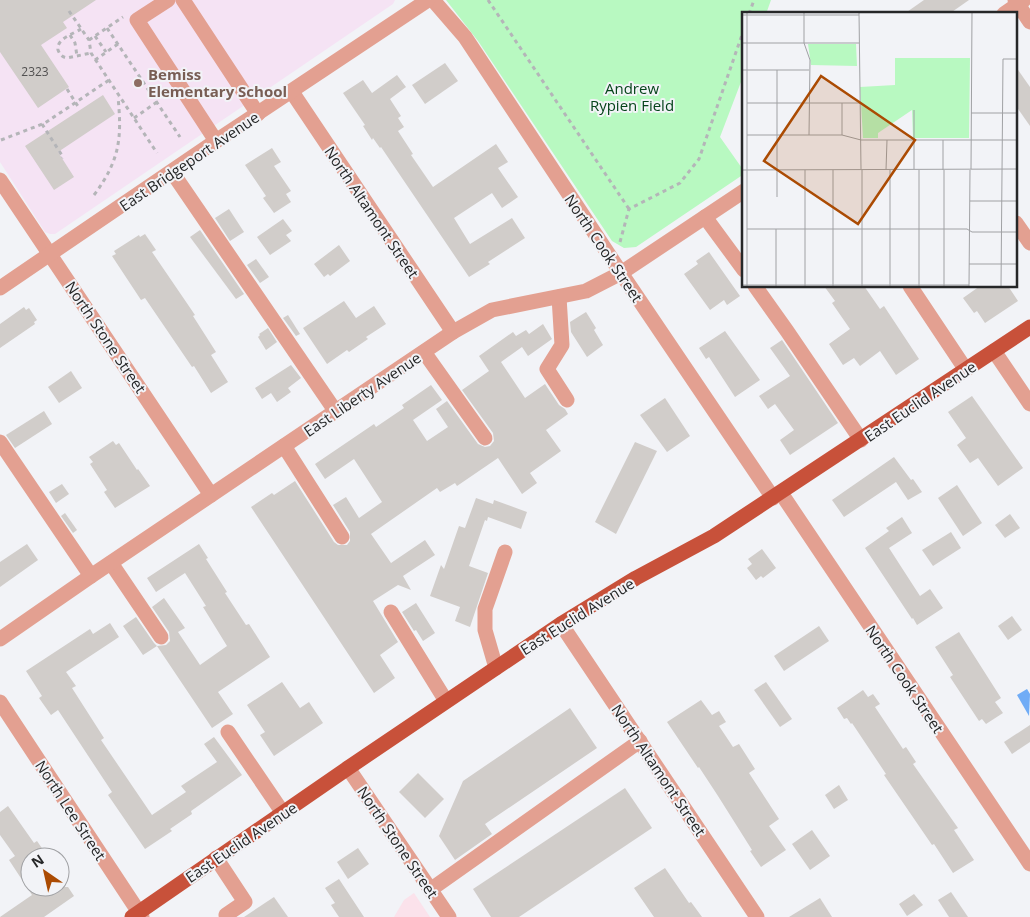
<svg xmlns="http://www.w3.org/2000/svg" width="1030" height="917" viewBox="0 0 1030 917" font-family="'Open Sans',sans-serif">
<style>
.industrial{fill:#fbe2eb}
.education{fill:#f5e3f4}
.green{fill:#b8f9c1}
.water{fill:#70acf6}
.building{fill:#d1cdca}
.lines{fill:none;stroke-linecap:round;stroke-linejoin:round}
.path{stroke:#b4b5b8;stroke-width:3;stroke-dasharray:4 4;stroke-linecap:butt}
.minor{stroke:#e3a091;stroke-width:15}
.major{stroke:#c8513a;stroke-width:15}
.education-dot{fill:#8d6e63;stroke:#f2f3f7;stroke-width:2}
.labels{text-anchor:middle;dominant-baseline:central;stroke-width:4;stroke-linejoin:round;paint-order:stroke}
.number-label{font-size:12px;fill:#515050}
.education-label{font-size:15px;font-weight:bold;fill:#785e54;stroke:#f2f3f7;text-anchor:start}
.park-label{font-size:15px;fill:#05441a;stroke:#f2f3f7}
.street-label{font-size:15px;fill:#262728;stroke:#f2f3f7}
.inset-road{fill:none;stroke:#a0a1a4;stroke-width:1}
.view{fill:#ab4b03;fill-opacity:0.15;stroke:#ab4b03;stroke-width:2.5}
.inset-edge{fill:none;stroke:#262728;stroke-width:2.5}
</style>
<rect width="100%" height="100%" fill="#f2f3f7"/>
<polygon class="industrial" points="414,893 430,917 394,917 404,900"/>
<polygon class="education" points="0,0 395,0 393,4 55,234 50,234 45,232 0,162"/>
<polygon class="green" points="446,0 771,0 766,14 744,14 744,74 720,137 744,171 744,174 636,247 624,248 612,241 478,41"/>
<polygon class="water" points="1027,689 1030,694 1029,716 1017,695"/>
<g class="building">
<polygon points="0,0 96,0 63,22 67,28 41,45 69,87 38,108 0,52"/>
<polygon points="924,0 969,0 949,14 904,14"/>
<polygon points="445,63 458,81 425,104 412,85"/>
<polygon points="1016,67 1030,87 1030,126 1016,106"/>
<polygon points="397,75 406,87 390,99 401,116 398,118 404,127 398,131 413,154 411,155 433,187 496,144 508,162 498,168 518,197 502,208 492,193 454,218 470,244 512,218 525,238 488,262 490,264 469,277 381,147 380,148 373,138 372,140 363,126 365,125 343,93 363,80 372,93"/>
<polygon points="103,95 115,114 58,152 74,177 54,190 25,146"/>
<polygon points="272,148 281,162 274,166 291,191 286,194 291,202 274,213 263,198 266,196 245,165"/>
<polygon points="229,209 244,232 230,241 215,218"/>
<polygon points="283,219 292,231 286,235 291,241 270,255 257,237"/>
<polygon points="200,230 244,294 236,299 190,237"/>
<polygon points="145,234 156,250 152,252 195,315 193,316 216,352 211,355 228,382 211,393 194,366 192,367 145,298 141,300 112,256 116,254 114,251 139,235 140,237"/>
<polygon points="339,245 350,261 330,276 328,274 324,277 314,264"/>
<polygon points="709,252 740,296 727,305 724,300 710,310 684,274 698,264 696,261"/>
<polygon points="256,259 269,277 260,283 247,265"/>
<polygon points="824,286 864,286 880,309 884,306 919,359 896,375 880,351 860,366 854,358 843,365 829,344 850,329 832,303 835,301"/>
<polygon points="980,286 1008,286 1018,301 985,323 977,311 974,313 963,298"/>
<polygon points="344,301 356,318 374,306 386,324 366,337 368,339 349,352 347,350 327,364 303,328"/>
<polygon points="24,307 26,310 29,308 37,320 34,322 35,324 0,348 0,324"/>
<polygon points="586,312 596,328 594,330 603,345 587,357 571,332 570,322"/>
<polygon points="288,315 300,334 296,336 283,318"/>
<polygon points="543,324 552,339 528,356 522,347 501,362 525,398 545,384 559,405 565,409 568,414 546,430 561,451 530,473 537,483 522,494 498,458 457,486 455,483 440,492 437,488 371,534 391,563 425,540 435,555 403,576 411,590 398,585 373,601 398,642 380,655 395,678 374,693 251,507 272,493 274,495 295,481 334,542 338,545 347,545 350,541 350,532 333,505 346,497 359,518 382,502 354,459 325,479 315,464 374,424 376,427 404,408 402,405 431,385 442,400 413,420 427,441 448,427 436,409 447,401 478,444 485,447 490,446 494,441 493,433 462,390 489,371 479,356 513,332 516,336 526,330 529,334"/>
<polygon points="268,328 277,342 266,350 258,337 260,335 259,334"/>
<polygon points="725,331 760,380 735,397 709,357 706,359 699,348"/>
<polygon points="782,340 838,423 790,455 780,440 794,430 775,404 768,409 759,396 790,376 770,348"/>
<polygon points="291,365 301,378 288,388 291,392 277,402 271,393 262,399 255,388"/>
<polygon points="71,371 82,388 59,403 48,387"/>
<polygon points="972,396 1023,468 998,486 978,458 970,463 957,445 966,438 948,412"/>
<polygon points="665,398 690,436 667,452 640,415"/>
<polygon points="44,411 52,424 15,448 6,435"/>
<polygon points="113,441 116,445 119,443 137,470 138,469 150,486 115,508 104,492 107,490 90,464 93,462 89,457"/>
<polygon points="635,442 657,451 616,534 595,522"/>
<polygon points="894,457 911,480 913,479 922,492 908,500 896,482 844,517 832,500"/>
<polygon points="62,484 69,494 56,503 49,492"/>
<polygon points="957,485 982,523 963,536 938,498"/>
<polygon points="476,498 493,504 494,500 527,512 521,529 488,517 487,521 485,520 469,566 488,573 470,627 455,621 460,607 430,596 441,565 444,569 459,526 465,528"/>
<polygon points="65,513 77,530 73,533 61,516"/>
<polygon points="1010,514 1020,528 1005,538 995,525"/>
<polygon points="902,517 912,533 889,548 920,596 930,589 943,608 917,625 913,618 912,619 865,548 889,531 886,528"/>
<polygon points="951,532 961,548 933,566 922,550"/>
<polygon points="27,544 38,560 0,587 0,562"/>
<polygon points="199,544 208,558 206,559 227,592 225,593 246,625 249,624 270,657 218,692 233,714 212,728 157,646 143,655 123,626 136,617 154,643 157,646 166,645 170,641 169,632 152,607 164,598 185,628 178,632 200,665 227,646 203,607 206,606 185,573 156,592 147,578"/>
<polygon points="762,549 776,568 763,578 761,576 756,580 747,568 752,564 748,559"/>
<polygon points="416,603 435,633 423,641 416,630 414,631 402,612"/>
<polygon points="1012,616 1022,630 1008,640 998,626"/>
<polygon points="110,623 119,637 66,672 76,686 72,688 104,738 101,740 152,815 186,792 181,786 217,762 204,744 214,737 242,775 191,811 192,814 170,829 172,831 145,849 108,795 112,792 58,710 51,715 39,698 42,696 26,671 90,629 93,634"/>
<polygon points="819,626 829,641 784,671 774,656"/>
<polygon points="959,632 1001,698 995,702 1003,713 986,724 982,719 979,721 950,677 953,675 935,647"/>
<polygon points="282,682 300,708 309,702 323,723 274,756 260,735 265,732 247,705"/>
<polygon points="766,682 792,719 780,727 754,690"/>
<polygon points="863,690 868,697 873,694 880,704 875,707 903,749 906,747 916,762 913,764 958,828 954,830 974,860 953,873 934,844 932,845 884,775 886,774 852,723 851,724 847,718 844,719 837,708"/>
<polygon points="701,700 712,715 719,711 726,722 719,726 733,747 739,744 755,769 749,773 779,819 769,826 786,850 761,867 750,851 752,850 718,796 699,767 698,768 667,722"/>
<polygon points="570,708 597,748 485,824 492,834 455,860 439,836 463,781"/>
<polygon points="1030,725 1030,742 1012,754 1004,742"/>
<polygon points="418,773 444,799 425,818 399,792"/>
<polygon points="839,785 848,800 834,809 825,795"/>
<polygon points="625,788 652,828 519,917 491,917 473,889"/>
<polygon points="8,806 34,843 37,841 48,857 30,857 30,887 68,887 74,896 44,917 0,917 32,895 9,860 15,856 0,835 0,812"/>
<polygon points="812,830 830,856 810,870 792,844"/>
<polygon points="358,848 369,864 348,879 337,862"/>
<polygon points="665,868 689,903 691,902 702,917 654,917 634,888"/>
<polygon points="339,879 364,917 339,917 331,905 335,903 325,888"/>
<polygon points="951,892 968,917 949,917 938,900"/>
<polygon points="914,894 923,905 907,916 899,904"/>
<polygon points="274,897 288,917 244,917"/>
<polygon points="820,898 832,917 789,917"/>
</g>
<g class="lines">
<g class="path">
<polyline points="488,0 629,209"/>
<polyline points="69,11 89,40 91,53 157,153"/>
<polyline points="749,14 754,0"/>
<polyline points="107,28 180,137"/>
<path d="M81 29C73 34 56 39 58 50 60 55 62 57 67 58L91 53"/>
<polyline points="70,35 75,43 77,56"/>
<polyline points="95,36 106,52"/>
<polyline points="89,40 123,17"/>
<polyline points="95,60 118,44"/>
<polyline points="67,89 79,108"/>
<polyline points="134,118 157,102"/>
<polyline points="42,124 63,157 62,158"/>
<polyline points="1,140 45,123 109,80"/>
<path d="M94 195C120 160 122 138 118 97"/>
<polyline points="620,242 629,209 680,183 699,159 744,29"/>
</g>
<g class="minor">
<polyline points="168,0 137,20 216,141"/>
<polyline points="183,0 258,114"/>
<polyline points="433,0 465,37 621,273 773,498"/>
<polyline points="1015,0 1030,22"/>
<polyline points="1004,14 1024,0"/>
<polyline points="292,92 453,332"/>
<polyline points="172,172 336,412"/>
<polyline points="0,180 211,495"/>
<polyline points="705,217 744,270"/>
<polyline points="1016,223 1030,243"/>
<polyline points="755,286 787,331 861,440"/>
<polyline points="910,286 966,370"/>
<polyline points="0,288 216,141 428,0"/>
<polyline points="559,297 562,345 547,369 567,400"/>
<polyline points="994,351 1030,404"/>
<polyline points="424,352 485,438"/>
<polyline points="0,442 91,576"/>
<polyline points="284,446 342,537"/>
<polyline points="781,493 1030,864"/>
<polyline points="111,563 161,637"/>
<polyline points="391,612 446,701"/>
<polyline points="561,624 757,917"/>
<polyline points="0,639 91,576 453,332 492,310 586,291 621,273 744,191"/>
<polyline points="496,668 485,630 485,609 505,552"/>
<polyline points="0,702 142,917"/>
<polyline points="228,732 283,813"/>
<polyline points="348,768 449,917"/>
<polyline points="216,858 245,902 226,915 227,917"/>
<polyline points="430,890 640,741"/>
</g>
<polyline class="major" points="132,917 348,768 561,624 636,578 714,536 1030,327"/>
</g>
<circle class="education-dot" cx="138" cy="83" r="5"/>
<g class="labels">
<g class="number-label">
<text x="35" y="71">2323</text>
</g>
<g class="education-label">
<text x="148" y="74">Bemiss<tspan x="148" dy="17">Elementary School</tspan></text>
</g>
<g class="park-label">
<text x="632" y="88">Andrew<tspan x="632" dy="17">Rypien Field</tspan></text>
</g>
<g class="street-label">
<text transform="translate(189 161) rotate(-34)">East Bridgeport Avenue</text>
<text transform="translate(372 212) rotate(56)">North Altamont Street</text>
<text transform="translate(604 248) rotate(56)">North Cook Street</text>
<text transform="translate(106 337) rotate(56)">North Stone Street</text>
<text transform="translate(362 394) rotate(-34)">East Liberty Avenue</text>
<text transform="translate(920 401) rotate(-34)">East Euclid Avenue</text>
<text transform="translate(577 616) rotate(-32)">East Euclid Avenue</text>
<text transform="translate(905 679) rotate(56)">North Cook Street</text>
<text transform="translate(659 770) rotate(56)">North Altamont Street</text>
<text transform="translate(71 810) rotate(57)">North Lee Street</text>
<text transform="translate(241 842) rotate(-34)">East Euclid Avenue</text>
<text transform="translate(398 842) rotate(56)">North Stone Street</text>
</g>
</g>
<g transform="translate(742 12)">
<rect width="275" height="275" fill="#f2f3f7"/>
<path d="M66 32H114L115 54 69 53ZM153 46H228L227 126H171L170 98 136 121V126H121L118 75 153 73Z" fill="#b8f9c1"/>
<path class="inset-road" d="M62 0V31L68 48 67 123M117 0 119 157M130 0H158M0 3H117M0 31H117M0 58H67M5 91H118M172 98V157M229 101H275M5 123H100L119 128H275M100 123V91M229 157 230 0M0 158 275 157M5 158V274M5 158V0M144 158 145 128M201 158V128M35 185V58M228 189H275M5 217H225L230 220H275M34 217V274M227 252H275M0 273H227M63 274V158M91 274V158M120 274V158M148 274V158M177 274V158M202 274V158M227 274 228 158M259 275 261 47H275"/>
<path class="view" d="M79 64 173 128 116 212 22 149Z"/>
<rect width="275" height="275" class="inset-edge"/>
</g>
<g transform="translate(45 872) rotate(326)"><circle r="24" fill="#f2f3f7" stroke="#a0a1a4"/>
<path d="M0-4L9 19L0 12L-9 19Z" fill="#ab4b03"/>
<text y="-8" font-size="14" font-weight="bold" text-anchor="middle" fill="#262728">N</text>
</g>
</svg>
